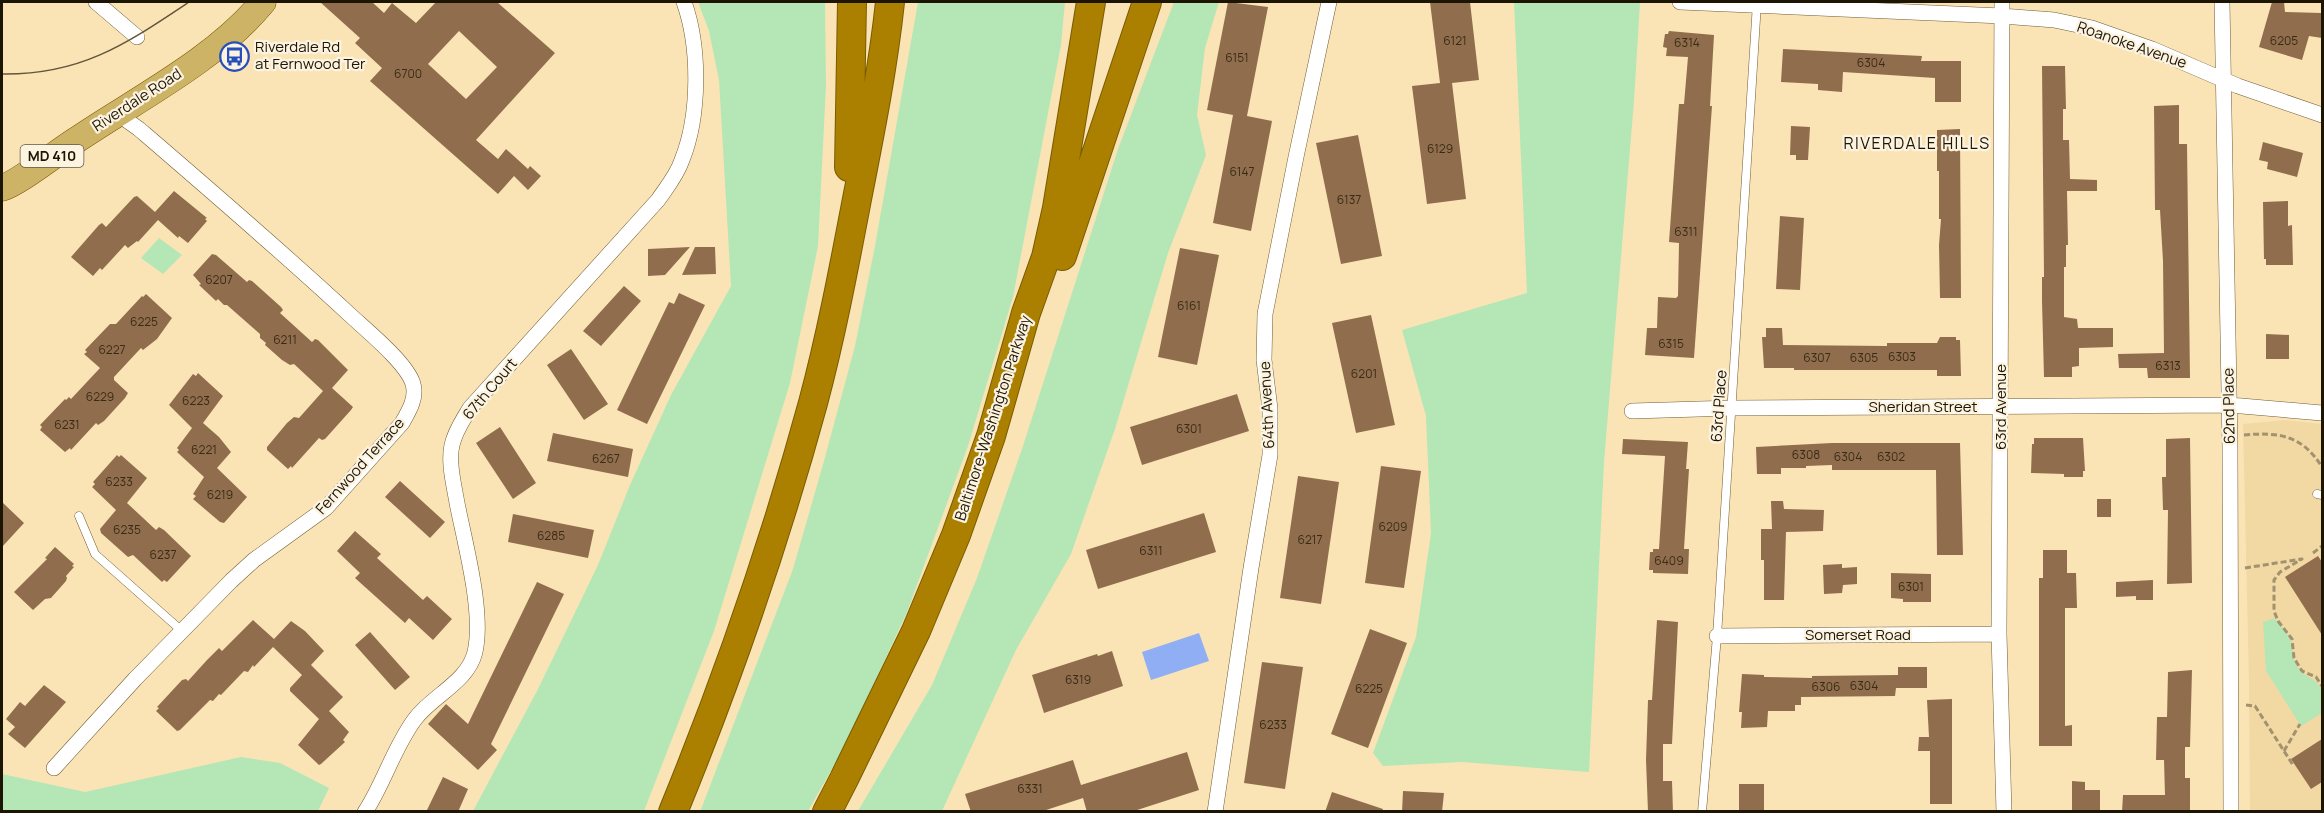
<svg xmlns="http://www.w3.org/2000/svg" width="2324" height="813" font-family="Manrope,sans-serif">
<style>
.built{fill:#f2d8a3}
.green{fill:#b4e7b5}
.water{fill:#8faef3}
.building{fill:#906e4d;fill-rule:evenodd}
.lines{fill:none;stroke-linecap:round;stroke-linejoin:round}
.lane-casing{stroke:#715d33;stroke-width:9}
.street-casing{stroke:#715d33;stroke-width:16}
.primary-casing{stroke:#795b01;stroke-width:27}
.highway-casing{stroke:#795b01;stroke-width:30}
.path{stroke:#a2926f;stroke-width:3;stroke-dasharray:6 3;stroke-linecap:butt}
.lane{stroke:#fff;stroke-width:8}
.street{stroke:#fff;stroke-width:15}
.primary{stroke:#cdb366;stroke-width:26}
.highway{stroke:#ab8000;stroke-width:28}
.tram{stroke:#62553b;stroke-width:1.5}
.labels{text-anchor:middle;stroke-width:4.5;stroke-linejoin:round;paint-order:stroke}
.number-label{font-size:12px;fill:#3a2b16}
.shield{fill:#fcf3e0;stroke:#605846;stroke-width:1.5}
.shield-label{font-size:14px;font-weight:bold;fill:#1d1504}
.street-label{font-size:15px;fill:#1d1504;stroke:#fcf3e0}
.poi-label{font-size:15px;fill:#1d1504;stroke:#fcf3e0;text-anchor:start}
.neighbourhood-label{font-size:16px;letter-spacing:1.5px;fill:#1d1504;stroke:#fcf3e0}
</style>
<rect width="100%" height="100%" fill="#fae4b6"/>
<path class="built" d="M2286,420L2322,424V811H2250L2249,684L2243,424Z"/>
<path class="green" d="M698,2H825L826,86L818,246L790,383L714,631L644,811H473L538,689L598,565L630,485L671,395L731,286L719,80L709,31Z
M918,2H1065L1061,45L1013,297L968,446L907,612L845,746L808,811L700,812L793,569L824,461L855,346L875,246Z
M1174,2H1219L1205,48L1197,115L1206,155L1168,253L1115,429L1071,554L1016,650L942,811H858L932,685L977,578L1023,446L1118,149Z
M1514,2H1640L1634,101L1604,462L1589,772L1462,762L1383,766L1373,753L1416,637L1431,533L1426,416L1402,330L1527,293Z
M159,238L182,255L163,274L141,258Z
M2275,618C2279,625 2286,630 2289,637C2295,648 2291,659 2299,669C2305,678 2315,677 2320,687L2322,686V713L2301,726L2266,671L2263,622Z
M241,757L280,763L329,788L318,811H2V774L85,792Z"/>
<path class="water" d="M1199,633L1209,661L1151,680L1142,652Z"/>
<path class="building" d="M320,2H372L384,13L392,3L416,23L436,2H497L555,53L476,140L498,159L506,149L528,169L530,166L541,176L528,190L514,176L498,194L370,81L382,68L355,43L360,38ZM459,31L497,67L466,99L428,64Z
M1228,2L1268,7L1247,116L1272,121L1251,231L1213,223L1233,115L1207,110Z
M1430,2H1470L1479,80L1452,83L1466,199L1427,204L1412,86L1440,83Z
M2272,2H2284L2285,12L2322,13V38L2309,36L2302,60L2259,47Z
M1669,31L1714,35L1710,106H1712L1694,358L1645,355L1647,328H1657L1658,297L1676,298L1678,296L1679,243L1669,242L1679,104H1684L1688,57L1666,56L1667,48L1663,47L1665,34H1668Z
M1783,49L1922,56L1921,61H1961V102H1935V78L1843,72L1842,92L1818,90V84L1781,82Z
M2042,66H2065L2066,109H2063V140H2069L2070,179L2097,180V191H2067L2068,245H2066V267H2064V317L2077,319L2078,328H2113V347L2079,348V366L2072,367V377H2044L2042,301V277H2044Z
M2179,105V144H2187L2190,378H2148L2147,368H2119L2118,354L2164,353L2163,261L2160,210H2155L2154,106Z
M1791,126L1810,127L1808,160H1796V155H1790Z
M1960,129L1961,298H1940L1939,245L1941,219H1939V171H1937V130Z
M1358,135L1382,256L1341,264L1316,143Z
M2263,142L2303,153L2297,177L2267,169L2268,162L2259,160Z
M174,191L207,218L205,219L207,221L188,243L179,236L178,238L158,220L138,242L137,241L128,248L125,245L102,270L100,268L93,276L71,257L99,225L102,223L106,227L134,197L137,196L155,212Z
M2288,201V226L2292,225L2293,265H2266V259H2264L2263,202Z
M1780,216L1804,218L1800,290L1776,289Z
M690,247L665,275L648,276V249Z
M695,247H715L716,274L682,275Z
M1180,248L1219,255L1197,365L1158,357Z
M212,254L216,255L247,282L249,280L252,281L281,307L283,310L280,313L312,342L315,339L318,340L348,370L332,388L353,407L351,410L325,439L322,440L319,438L292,468L291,466L288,469L267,450V447L287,423L294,417L299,418L323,391L294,364L290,365L282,360L265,345L266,343L260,338V334L227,305H224L218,299L216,301L199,285L201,284L193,275Z
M624,286L641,301L601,346L583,331Z
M679,293L705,305L647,424L617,410L669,302L674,304Z
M146,294L172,318L157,339L143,350L141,348L114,377V380L128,393L125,398L104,421L98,425L96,423L71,450L70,448L65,452L40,430L42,427L40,425L65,399L66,400L69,397L71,399L100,368L84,354L87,352L85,350L110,324H116L142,296L143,297Z
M1371,315L1395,425L1356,433L1332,323Z
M1766,328H1782L1783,345L1887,346V343H1937L1940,337H1956V340H1960L1961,376H1937V370H1794V368H1764L1762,337H1766Z
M2266,334L2289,335V359H2266Z
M571,349L608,404L584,420L547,365Z
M198,373L223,396L203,423L219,437L231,452L217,468L247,497L224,523L220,522L193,499L196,496L193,494L204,477L177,452L179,450L177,448L192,428L169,405L193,374L196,376Z
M1237,394L1249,431L1142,465L1130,427Z
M500,427L536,483L513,499L476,443Z
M553,433L633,449L628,477L547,461Z
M2034,438H2083L2085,471H2083V477H2064V474L2031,473L2032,444H2034Z
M2190,438L2192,583L2167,584L2168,510H2163L2162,477H2166V439Z
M1623,439L1688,442L1686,469H1689L1684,549H1689L1688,574L1653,573V570H1649L1650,552H1653V549H1659L1665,456L1622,454Z
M1832,443H1960L1963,555H1937L1936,470H1832V465L1806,466V468H1781V474H1757L1756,447Z
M117,455L119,457L121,455L147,478L127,503L156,530L159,527L164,530L191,556L167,582L164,580L162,582L133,555L128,557L101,533L100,529L116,510L92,487L95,484L93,482Z
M1381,466L1421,471L1404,588L1365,583Z
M1298,476L1339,482L1321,604L1280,598Z
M400,481L445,522L430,538L385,497Z
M2097,499H2111V517H2097Z
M1771,501H1783L1784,509L1824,510L1823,531L1786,532L1784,600H1764V560H1761V529H1772Z
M2,502L24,523L2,547Z
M1204,513L1216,552L1098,589L1086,550Z
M513,514L594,530L588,558L508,542Z
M355,531L381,554L377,558L423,600L427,596L452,619L433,640L409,618L405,623L355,578L360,573L337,551Z
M55,547L74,564L72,566L74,567L66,576L67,578L66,581L51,598L45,599L33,610L14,592L47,559L45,558Z
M2043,550H2067V573H2076L2077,608H2065V726L2072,725V746H2039V578H2043Z
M2318,556L2322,562V635L2285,577Z
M1842,564V568L1857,567V584L1843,585L1842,593L1824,594L1823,565Z
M1891,573L1931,574V602H1903V599L1891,598Z
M2153,580V600H2136V596L2116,597V582Z
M537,582L564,594L491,744L497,750L478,770L428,724L446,704L468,724Z
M253,620L274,639L291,621L305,631L324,651L311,665L343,697L329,711L349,732L343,740L345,742L321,764L319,765L298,745L319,719L290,691V688L302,675L273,647L254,667L253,665L248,672L244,671L221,695L219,694L213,701L210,700L180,730L177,731L156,711L159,708L157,707L182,680L186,679L188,681L207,660L219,648L222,651Z
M1657,620L1678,622L1672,744H1663V781H1672L1673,812H1648L1646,760L1648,700H1652Z
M1370,629L1407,643L1368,748L1331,734Z
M370,632L410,677L395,690L355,645Z
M1112,651L1123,686L1044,713L1032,675L1097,654L1098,656Z
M1262,662L1303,667L1285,789L1244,783Z
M1898,667H1927V688H1896L1895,696L1801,697V705H1795V711H1768L1767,727L1741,728L1742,712H1739L1742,674L1764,675V677L1812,678V676L1898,675Z
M2192,670L2190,747H2185V778H2190V812H2122L2123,795H2165L2164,760H2156L2157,717H2167L2168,672Z
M44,685L66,702L25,748L8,734L15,727L6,719L20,702L25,706Z
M1952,699V804H1930V751H1918L1919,737H1929L1927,700Z
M2322,739V782L2311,789L2291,759Z
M1187,752L1199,790L1131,812H1087L1083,798L1040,812H971L965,794L1073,760L1081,785Z
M443,777L468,789L458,812H426Z
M2072,781L2085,782V790H2100V812H2072Z
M1739,784H1764V812H1739Z
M1403,791L1444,793L1442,812H1402Z
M1332,792L1383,809L1382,812H1325Z"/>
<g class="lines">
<defs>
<path id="lane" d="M2317,494L2322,495
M79,516L95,554L182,631
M1702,812L1717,636L1757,3"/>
<path id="street" d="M96,2L137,37
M1680,2L2002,16L2054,20L2092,28L2152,49L2238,86L2322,115
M2002,2L1999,634L2004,812
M2222,2L2230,447L2231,812
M1632,411L1733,408L2230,405L2322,413
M1717,636L1999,634
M54,768L135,679L231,581L254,560L326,508L402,423C409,411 417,398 413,384C407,363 366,330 349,314C280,250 210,190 139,129L118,114
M365,812C384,783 394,747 415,719C432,696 468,682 475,652C484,612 465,544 457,503C454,485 448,462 452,445C455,431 463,420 470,408L658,200C667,187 677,175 682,160C700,115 700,47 684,2
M1215,812L1251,568L1270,455V409L1264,360L1265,314L1296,157L1329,2"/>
<path id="primary" d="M2,188C20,182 56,153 75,141C137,99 215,60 263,2"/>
<path id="highway" d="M849,167L852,2
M1062,256L1147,2
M673,812C728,678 775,542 813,403C831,336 844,267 857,199C870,133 883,68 890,2
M827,812L844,779L916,631L956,535L991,436L1026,313L1046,257L1057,208L1091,2"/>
</defs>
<use href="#lane" class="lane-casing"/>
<use href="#street" class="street-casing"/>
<use href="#primary" class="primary-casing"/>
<use href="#highway" class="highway-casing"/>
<path class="path" d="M2244,435C2279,432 2302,435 2322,467
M2313,553L2322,546
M2245,568L2302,559L2280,572L2274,580V611L2278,621L2292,639L2294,658L2302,671L2316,677L2322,686
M2246,705L2255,706L2293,765
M2284,751L2300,724"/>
<use href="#lane" class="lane"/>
<use href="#street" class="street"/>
<use href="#primary" class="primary"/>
<use href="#highway" class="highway"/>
<path class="tram" d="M2,74C81,75 126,44 189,2"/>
</g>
<defs>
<symbol id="bus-ring" viewBox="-11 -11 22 22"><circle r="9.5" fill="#fcf3e0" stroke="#264ebc" stroke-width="1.5"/><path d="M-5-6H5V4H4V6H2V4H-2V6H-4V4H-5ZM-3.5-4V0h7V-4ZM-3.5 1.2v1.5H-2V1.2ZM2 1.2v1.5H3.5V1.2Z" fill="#264ebc"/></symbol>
</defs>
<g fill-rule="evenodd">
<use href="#bus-ring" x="218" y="40" width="33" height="33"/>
</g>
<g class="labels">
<g class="number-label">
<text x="1455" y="45">6121</text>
<text x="2284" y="45">6205</text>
<text x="1687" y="47">6314</text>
<text x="1237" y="62">6151</text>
<text x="1871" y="67">6304</text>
<text x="408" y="78">6700</text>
<text x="1440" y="153">6129</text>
<text x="1242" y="176">6147</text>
<text x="1349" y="204">6137</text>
<text x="1686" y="236">6311</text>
<text x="219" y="284">6207</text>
<text x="1189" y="310">6161</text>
<text x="144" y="326">6225</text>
<text x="285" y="344">6211</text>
<text x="1671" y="348">6315</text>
<text x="112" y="354">6227</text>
<text x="1902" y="361">6303</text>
<text x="1817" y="362">6307</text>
<text x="1864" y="362">6305</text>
<text x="2168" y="370">6313</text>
<text x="1364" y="378">6201</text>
<text x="100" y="401">6229</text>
<text x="196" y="405">6223</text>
<text x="67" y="429">6231</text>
<text x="1189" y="433">6301</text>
<text x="204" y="454">6221</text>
<text x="1806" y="459">6308</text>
<text x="1848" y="461">6304</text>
<text x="1891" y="461">6302</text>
<text x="606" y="463">6267</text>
<text x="119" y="486">6233</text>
<text x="220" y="499">6219</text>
<text x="1393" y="531">6209</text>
<text x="127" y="534">6235</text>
<text x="551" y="540">6285</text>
<text x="1310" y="544">6217</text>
<text x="1151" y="555">6311</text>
<text x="163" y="559">6237</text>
<text x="1669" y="565">6409</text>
<text x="1911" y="591">6301</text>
<text x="1078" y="684">6319</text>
<text x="1864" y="690">6304</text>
<text x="1826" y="691">6306</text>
<text x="1369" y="693">6225</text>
<text x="1273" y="729">6233</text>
<text x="1030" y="793">6331</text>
</g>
<rect class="shield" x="20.5" y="145" width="63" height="22" rx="4.5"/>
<g class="shield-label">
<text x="52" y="161">MD 410</text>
</g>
<g class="street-label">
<text transform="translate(2132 45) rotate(19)" y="5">Roanoke Avenue</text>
<text transform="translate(137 100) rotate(-33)" y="5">Riverdale Road</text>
<text transform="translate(490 389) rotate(-50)" y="5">67th Court</text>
<text transform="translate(1267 405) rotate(-93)" y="5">64th Avenue</text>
<text transform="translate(1719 406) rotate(-86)" y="5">63rd Place</text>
<text transform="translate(2229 406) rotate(-91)" y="5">62nd Place</text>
<text x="1923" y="412">Sheridan Street</text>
<text transform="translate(2001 407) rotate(-90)" y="5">63rd Avenue</text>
<text transform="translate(993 418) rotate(-72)" y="5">Baltimore-Washington Parkway</text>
<text transform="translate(360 466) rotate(-48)" y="5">Fernwood Terrace</text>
<text x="1858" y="640">Somerset Road</text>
</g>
<g class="poi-label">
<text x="255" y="52">Riverdale Rd<tspan x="255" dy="17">at Fernwood Ter</tspan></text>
</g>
<g class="neighbourhood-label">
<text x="1917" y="149">RIVERDALE HILLS</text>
</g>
</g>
<rect width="2324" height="813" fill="none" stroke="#1d1504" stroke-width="6"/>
</svg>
